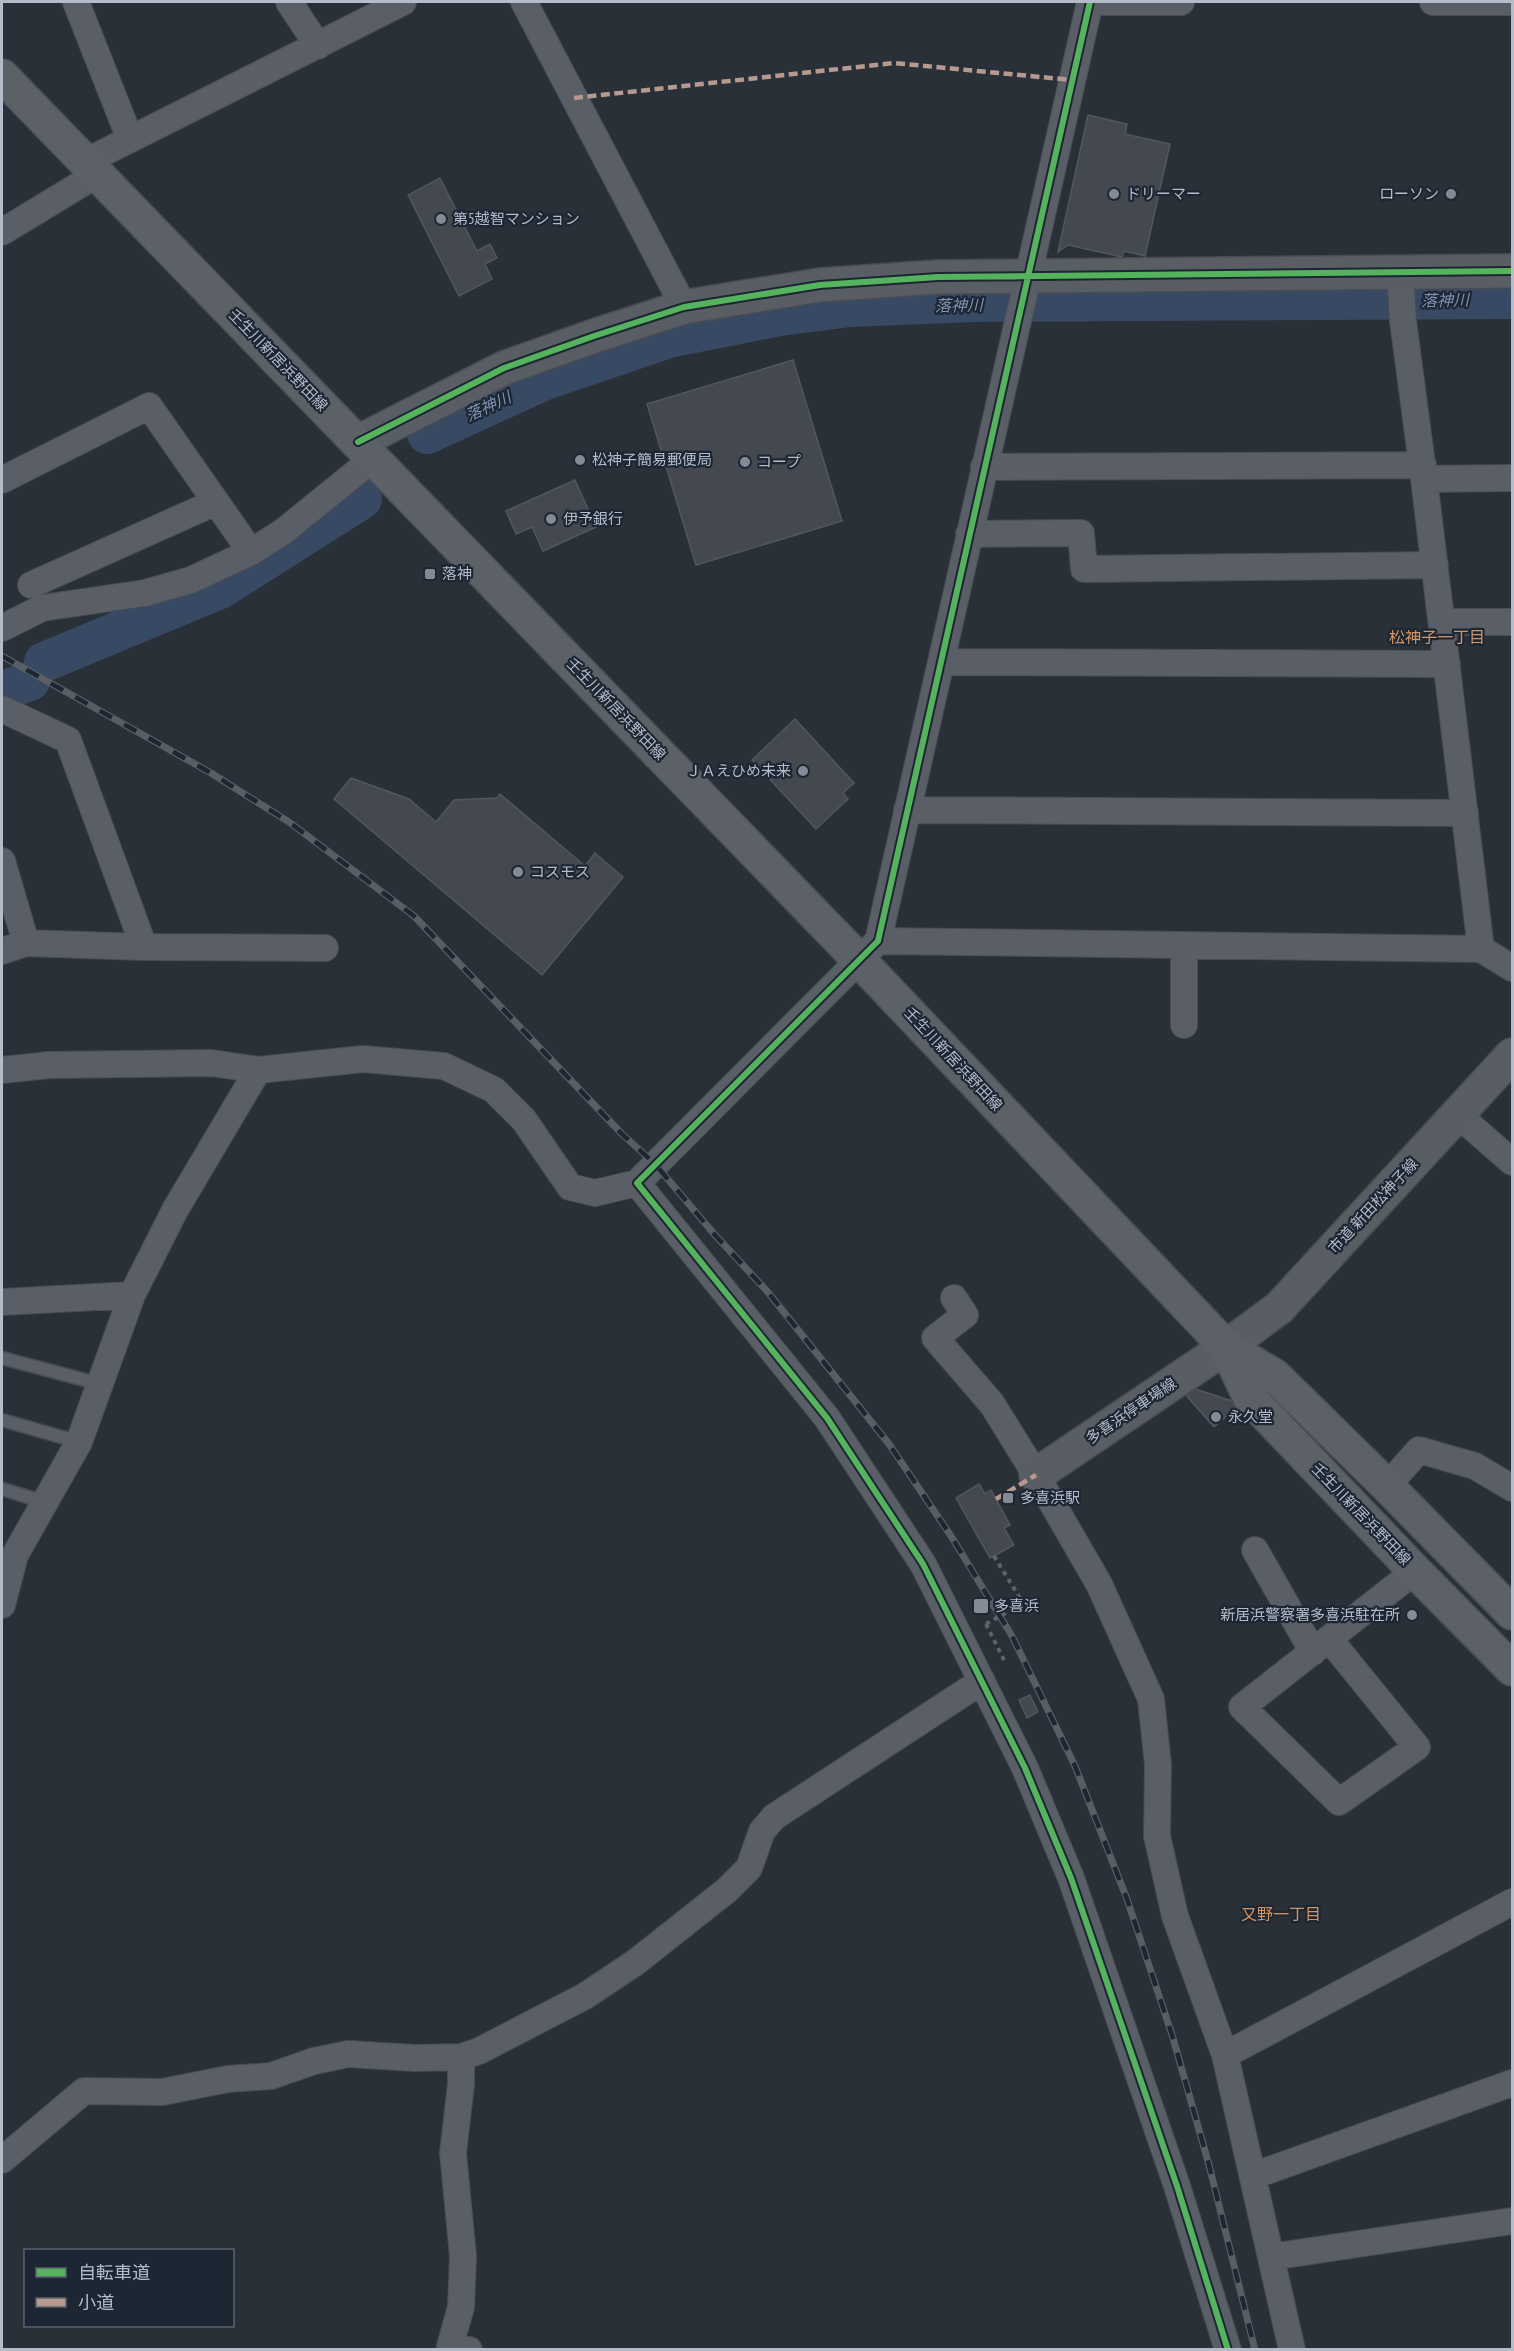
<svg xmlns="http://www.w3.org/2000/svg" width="1514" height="2351" font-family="'PT Sans Narrow','Noto Sans JP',sans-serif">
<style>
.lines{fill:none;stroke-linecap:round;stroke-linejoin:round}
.river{stroke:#384963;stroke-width:40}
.building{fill:#444950;stroke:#52575f;stroke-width:1.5}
.lane-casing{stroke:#484c53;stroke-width:15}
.street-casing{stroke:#484c53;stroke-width:28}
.secondary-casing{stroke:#484c53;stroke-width:36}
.primary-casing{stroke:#484c55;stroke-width:36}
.path{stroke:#5d636a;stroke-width:4;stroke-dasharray:4.5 4.5;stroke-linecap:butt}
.lane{stroke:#5a5e66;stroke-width:12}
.street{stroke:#5a5e66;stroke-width:26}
.secondary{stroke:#595d64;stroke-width:33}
.primary{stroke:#5c6168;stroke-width:33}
.rail-casing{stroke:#595d64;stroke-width:7}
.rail{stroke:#1d2633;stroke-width:4.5;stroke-dasharray:14;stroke-linecap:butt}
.path-bridge{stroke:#5d636a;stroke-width:4;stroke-dasharray:4.5 4.5;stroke-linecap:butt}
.quiet{stroke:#b69a8f;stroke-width:4.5;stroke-dasharray:9 4.5;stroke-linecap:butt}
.cycleway-casing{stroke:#1d2633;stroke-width:10}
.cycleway{stroke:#56b35d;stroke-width:6}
.poi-dot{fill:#848b96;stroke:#1d2633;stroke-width:2}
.labels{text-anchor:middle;stroke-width:4.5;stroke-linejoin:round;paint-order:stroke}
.poi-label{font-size:15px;fill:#b4bcc9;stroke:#1d2633;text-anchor:start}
.street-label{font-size:15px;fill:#b4bcc9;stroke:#1d2633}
.water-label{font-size:16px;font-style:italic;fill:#7c92b1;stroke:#1d2633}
.neighbourhood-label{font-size:16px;fill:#d59563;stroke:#1d2633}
</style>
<rect width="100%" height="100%" fill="#2a3038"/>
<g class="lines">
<path class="river" d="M427,434L545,380L669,338L780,316L850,307L974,302L1512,299
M44,662L220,589L362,499
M2,691L30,681"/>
</g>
<path class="building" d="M1088,115L1127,124L1125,134L1170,144L1145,256L1124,251L1122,257L1068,245L1058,252Z
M440,178L477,251L490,244L497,258L485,264L492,279L459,296L408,195Z
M793,360L842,521L696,565L647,404Z
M575,480L596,527L543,551L532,527L516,534L506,511Z
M795,719L854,783L843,793L848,799L816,829L752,760Z
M351,778L409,799L436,822L454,800L497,798L500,794L585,866L595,853L623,877L542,975L334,799Z
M1192,1388L1232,1401L1237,1407L1214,1427L1185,1394Z
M979,1484L985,1494L991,1490L1010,1525L1004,1528L1014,1545L990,1558L956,1498Z
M1030,1695L1038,1712L1027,1718L1019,1700Z"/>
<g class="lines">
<defs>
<path id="lane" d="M2,1358L100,1384
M2,1420L79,1442
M2,1489L44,1502"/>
<path id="street" d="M76,2L130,139
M289,2L318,46
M524,2L684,307
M1090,2L878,941L637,1183L827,1418L923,1564L1025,1768L1071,1878L1177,2186L1228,2350
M1090,2H1181
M1433,2H1512
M85,162L403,2
M2,232L96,175
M1400,272L1403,321L1424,479L1481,949L1512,968
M984,467L1423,465
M1424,479L1512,478
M2,480L149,406L251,552
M969,534L1081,533L1084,569L1435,565
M31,585L216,502
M1442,622H1512
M2,628L42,608L145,593L191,580L251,552L284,531L374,458
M941,662L1447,664
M2,709L68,740L144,947
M907,810L1465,813
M2,861L26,943
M878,941L1481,949
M1184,945V1025
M2,951L26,943L144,947L325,948
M2,1070L49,1065L212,1063L258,1070L363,1059L444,1066L494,1090L524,1120L570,1187L595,1193L637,1183
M1457,1114L1512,1162
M954,1298L965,1315L935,1338L992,1404L1036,1475L1099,1584L1151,1699L1158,1765L1157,1836L1175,1916L1225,2055L1292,2350
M2,1302L132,1295L175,1210L258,1070
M1387,1486L1419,1450L1475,1466L1512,1488
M1255,1550L1313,1652
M2,1605L15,1555L79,1442L132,1295
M1330,1640L1417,1747L1339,1802L1242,1707L1415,1571
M1225,2055L1512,1902
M461,2057V2084L453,2153L463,2256L461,2307L450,2346L469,2350
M2,2160L84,2091L162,2092L228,2079L271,2076L314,2061L348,2054L415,2058L461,2057L479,2051L585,1996L636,1962L727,1890L749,1868L762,1831L774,1817L982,1681
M1253,2176L1512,2083
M1271,2257L1512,2221"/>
<path id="secondary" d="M358,442L504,368L594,336L684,307L820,285L938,277L1512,271
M1036,1475L1226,1347L1279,1308L1512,1055"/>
<path id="primary" d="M2,76L860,961L1226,1347L1275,1376L1387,1486L1512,1613
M1226,1347L1250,1398L1415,1571L1512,1669"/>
</defs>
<use href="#lane" class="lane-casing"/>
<use href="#street" class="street-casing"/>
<use href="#secondary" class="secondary-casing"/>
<use href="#primary" class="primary-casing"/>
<path class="path" d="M994,1556L1023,1603
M986,1624L1004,1660"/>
<use href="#lane" class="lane"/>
<use href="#street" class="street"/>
<use href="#secondary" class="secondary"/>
<use href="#primary" class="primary"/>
<defs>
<path id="rail" d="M2,656L211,773L289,822L414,916L622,1134L655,1164L715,1235L767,1291L889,1444L951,1536L1012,1636L1075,1766L1127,1899L1173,2038L1209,2165L1255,2350"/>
</defs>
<use href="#rail" class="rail-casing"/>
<use href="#rail" class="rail"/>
<path class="path-bridge" d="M986,1624L1023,1603"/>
<path class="quiet" d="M574,98L894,63L1072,80
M996,1499L1036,1475"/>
<defs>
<path id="cycleway" d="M1090,2L878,941L637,1183L827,1418L923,1564L1025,1768L1071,1878L1177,2186L1228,2350
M358,442L504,368L594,336L684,307L820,285L938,277L1512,271"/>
</defs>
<use href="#cycleway" class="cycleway-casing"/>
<use href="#cycleway" class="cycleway"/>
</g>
<g class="poi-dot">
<circle cx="1114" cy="194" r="6"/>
<circle cx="1451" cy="194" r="6"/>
<circle cx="441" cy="219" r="6"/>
<circle cx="580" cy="460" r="6"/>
<circle cx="745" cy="462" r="6"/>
<circle cx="551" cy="519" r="6"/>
<rect x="424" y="568" width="12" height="12" rx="3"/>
<circle cx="803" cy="771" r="6"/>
<circle cx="518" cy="872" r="6"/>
<circle cx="1216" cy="1417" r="6"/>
<rect x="1002" y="1492" width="12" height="12" rx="3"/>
<rect x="973" y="1598" width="16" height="16" rx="3"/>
<circle cx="1412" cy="1615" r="6"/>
</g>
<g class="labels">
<g class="poi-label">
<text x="1126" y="199">ドリーマー</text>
<text x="1439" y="199" text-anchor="end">ローソン</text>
<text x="453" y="224">第5越智マンション</text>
<text x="592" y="465">松神子簡易郵便局</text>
<text x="757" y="467">コープ</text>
<text x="563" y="524">伊予銀行</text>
<text x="442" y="579">落神</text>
<text x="791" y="776" text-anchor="end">ＪＡえひめ未来</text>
<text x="530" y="877">コスモス</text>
<text x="1228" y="1422">永久堂</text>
<text x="1020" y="1503">多喜浜駅</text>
<text x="994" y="1611">多喜浜</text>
<text x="1400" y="1620" text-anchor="end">新居浜警察署多喜浜駐在所</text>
</g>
<g class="street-label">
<text transform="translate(278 360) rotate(46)" y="5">壬生川新居浜野田線</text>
<text transform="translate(616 709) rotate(46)" y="5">壬生川新居浜野田線</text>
<text transform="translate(953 1059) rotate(47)" y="5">壬生川新居浜野田線</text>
<text transform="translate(1373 1206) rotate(-47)" y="5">市道 新田松神子線</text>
<text transform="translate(1131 1411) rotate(-34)" y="5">多喜浜停車場線</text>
<text transform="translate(1361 1514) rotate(46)" y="5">壬生川新居浜野田線</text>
</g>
<g class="water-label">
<text transform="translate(1445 300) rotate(-1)" y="6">落神川</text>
<text transform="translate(959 305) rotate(-1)" y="6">落神川</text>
<text transform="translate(488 406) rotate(-25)" y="6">落神川</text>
</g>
<g class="neighbourhood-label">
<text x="1437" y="643">松神子一丁目</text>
<text x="1281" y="1920">又野一丁目</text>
</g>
</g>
<rect width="1514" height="2351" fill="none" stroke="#b4bcc9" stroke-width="6"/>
<rect x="24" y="2249" width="210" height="78" fill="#1d2633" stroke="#59626f" stroke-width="1.5"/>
<rect x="36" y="2268" width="30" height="9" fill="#56b35d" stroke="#59626f" stroke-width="1.5"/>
<text x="78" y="2279" font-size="18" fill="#b4bcc9">自転車道</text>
<rect x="36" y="2298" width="30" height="9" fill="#b69a8f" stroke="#59626f" stroke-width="1.5"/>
<text x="78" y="2309" font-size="18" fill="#b4bcc9">小道</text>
</svg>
